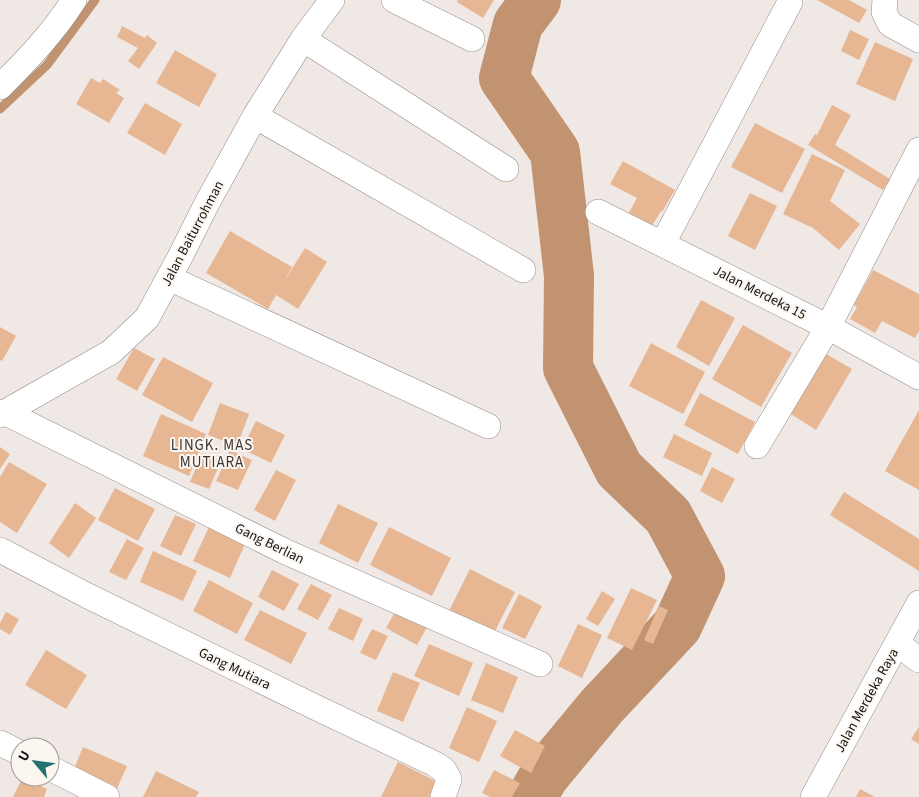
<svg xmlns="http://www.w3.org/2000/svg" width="919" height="797" font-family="'Source Sans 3',sans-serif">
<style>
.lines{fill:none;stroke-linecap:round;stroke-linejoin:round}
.stream{stroke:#c29371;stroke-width:9}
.river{stroke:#c29371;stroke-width:50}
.building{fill:#e7b794}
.street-casing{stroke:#958f8b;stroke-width:26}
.street{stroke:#fff;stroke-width:25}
.labels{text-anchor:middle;stroke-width:4;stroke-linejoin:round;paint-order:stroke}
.street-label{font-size:14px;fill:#151311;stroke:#fcf6f1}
.neighbourhood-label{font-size:15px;letter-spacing:1px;fill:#3a3532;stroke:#fcf6f1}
</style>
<rect width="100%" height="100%" fill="#efe8e4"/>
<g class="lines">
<path class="stream" d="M0,109L47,65L95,0"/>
<path class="river" d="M532,797L544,776L602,706L677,626L700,576L668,516L619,469L568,368L569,276L555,152L504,78L518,24L536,0"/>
</g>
<path class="building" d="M458,0H494L483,18L457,2Z
M817,0H849L867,10L859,23Z
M122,26L145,38L147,35L157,43L139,69L128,61L138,48L117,37Z
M850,30L869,39L859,60L841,51Z
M875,42L913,59L895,101L856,84Z
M175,50L217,74L199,107L156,83Z
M91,78L100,83L103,79L120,90L116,93L124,98L109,123L76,104Z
M145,103L182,124L165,155L127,133Z
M832,105L851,115L835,145L890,179L883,190L808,145L815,134L817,135Z
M755,123L805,149L782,193L731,167Z
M812,154L845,170L830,201L860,224L839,250L813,228L783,214Z
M623,161L675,190L662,212L661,211L650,229L627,216L637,198L610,184Z
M750,193L777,206L755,250L728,236Z
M230,231L292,267L283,283L305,248L327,262L298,309L276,295L268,309L206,273Z
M873,270L919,294V331L915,338L882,321L875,333L850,319L857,307L854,305Z
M701,300L735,318L709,366L676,347Z
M743,325L792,353L761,407L712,379Z
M0,327L16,336L2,361L0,360Z
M651,343L705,372L683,414L629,386Z
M134,348L155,359L137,391L116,379Z
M821,351L852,369L816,430L786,411Z
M163,357L213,383L192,422L142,395Z
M700,393L755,422L738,454L684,425Z
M220,403L249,414L237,446L208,435Z
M919,410V490L885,471Z
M161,414L206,434L189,476L143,456Z
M256,421L285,435L271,463L242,449Z
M674,434L712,453L702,476L663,457Z
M0,447L10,454L0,469Z
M230,450L252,460L238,490L216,481Z
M202,453L221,461L209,489L190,482Z
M9,462L47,484L17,533L0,522V477Z
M712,467L735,479L722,503L700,491Z
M276,470L296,480L275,521L254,510Z
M115,488L155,509L138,541L98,520Z
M844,492L919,539V571L830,515Z
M75,503L96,518L69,558L49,543Z
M338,504L378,523L358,563L319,543Z
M175,515L196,524L181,556L160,546Z
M209,527L245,544L230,578L193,561Z
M389,527L451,558L432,596L370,565Z
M127,539L144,548L126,580L109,572Z
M153,551L197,571L183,601L140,582Z
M470,569L515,592L493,635L448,613Z
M272,570L299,584L284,611L258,597Z
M209,580L253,603L237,634L193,611Z
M311,584L332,595L318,620L297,609Z
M631,588L657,600L632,650L607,638Z
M602,591L615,599L598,626L586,619Z
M519,594L542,606L525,639L502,628Z
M400,603L431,620L417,645L386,628Z
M659,606L668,610L653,644L644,640Z
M339,608L363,619L353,641L328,629Z
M260,610L307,633L291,664L244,640Z
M6,612L19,619L10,635L0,629V623Z
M578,624L602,635L582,678L558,666Z
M372,629L388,636L376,660L360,653Z
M429,644L473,663L459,696L414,676Z
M46,650L87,675L66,709L25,685Z
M486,663L518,677L503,713L471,700Z
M393,672L420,683L403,722L377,711Z
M467,707L497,721L479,762L449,748Z
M919,727V744L911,739Z
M515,730L545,746L531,773L500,756Z
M83,747L127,766L115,793L72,774Z
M398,762L440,783L433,797H381Z
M494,770L520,783L512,797H490L482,793Z
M156,771L199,792L196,797H143Z
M23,777L47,789L44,797H13Z
M860,789L875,797H856Z"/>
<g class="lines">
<defs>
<path id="street" d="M394,0L472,39
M885,0L884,12L890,24L919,40
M303,39L506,169
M0,87C27,60 54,32 74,0
M255,116L523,270
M598,212L828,327L919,377
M663,243L790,2
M169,278L488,426
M4,412L286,552L540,664
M0,415L111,352L147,318L180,257L206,205L255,116L303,39L332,0
M757,446L828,327L919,150
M0,550L88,596L315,707L435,764L444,770L449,779L443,797
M898,644L919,660
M0,743L20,753
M50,768L107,797
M813,797L919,603"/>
</defs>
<use href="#street" class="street-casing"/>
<use href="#street" class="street"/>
</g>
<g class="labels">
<g class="street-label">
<text transform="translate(192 233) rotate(-62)" y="5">Jalan Baiturrohman</text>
<text transform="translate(760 292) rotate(27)" y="5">Jalan Merdeka 15</text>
<text transform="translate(270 543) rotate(26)" y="5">Gang Berlian</text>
<text transform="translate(235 668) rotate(26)" y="5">Gang Mutiara</text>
<text transform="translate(866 700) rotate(-61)" y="5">Jalan Merdeka Raya</text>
</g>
<g class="neighbourhood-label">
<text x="212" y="450">LINGK. MAS<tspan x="212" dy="17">MUTIARA</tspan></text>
</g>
</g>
<g transform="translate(35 762) rotate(299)"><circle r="24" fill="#fcf6f1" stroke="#a09b97"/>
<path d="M0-4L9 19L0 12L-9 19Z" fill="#257070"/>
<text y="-8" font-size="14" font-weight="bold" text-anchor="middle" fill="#151311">U</text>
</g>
</svg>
